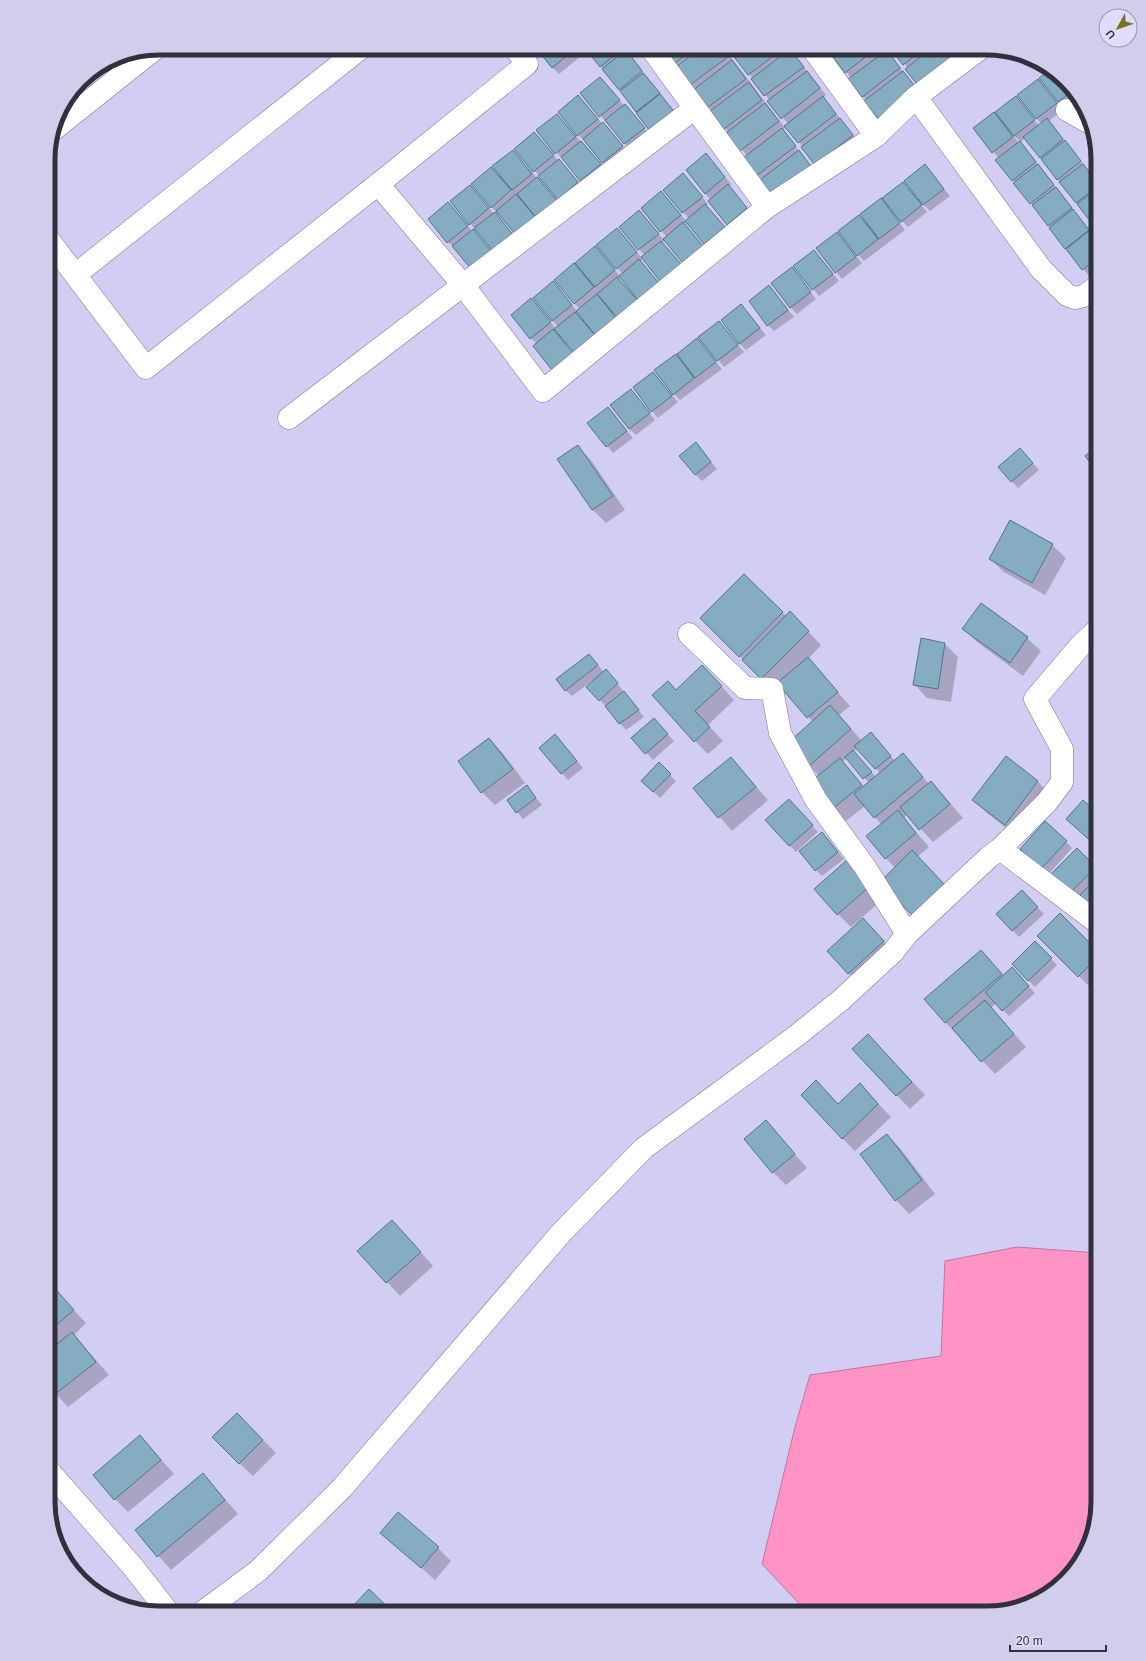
<svg xmlns="http://www.w3.org/2000/svg" width="1146" height="1661" font-family="Helvetica,sans-serif">
<style>
.water{fill:#ff93c5;stroke:#c2759c}
.shadow{fill:#0003;fill-rule:evenodd}
.building{fill:#85acc1;stroke:#507588}
.lines{fill:none;stroke-linecap:round;stroke-linejoin:round}
.minor-casing{stroke:#7c7799;stroke-width:23}
.minor{stroke:#fff;stroke-width:22}
.rim{fill:none;stroke:#32303e;stroke-width:5}
</style>
<rect width="100%" height="100%" fill="#d2cdf2"/>
<path class="water" d="M1017,1247L1098,1253V1503L1083,1558L1042,1598L987,1613H808L762,1564L795,1427L810,1375L941,1356L945,1261Z"/>
<path class="shadow" d="M575,48L581,56L559,74L552,67Z
M587,48H625L682,122L653,133Z
M663,48H724L785,128L782,130L818,175L762,180L757,175L747,156Z
M729,48H789L826,95L823,97L859,142L822,171L786,126L788,124Z
M827,48H889L887,51L923,96L866,101L851,78Z
M891,48H952L964,63L908,68Z
M1052,70L1078,98L1065,108L1048,88Z
M1038,80L1062,110L1049,121L1098,182V230L1025,138L1021,142L1012,134L1019,143L1026,149L1098,241V269L1089,276L1013,180L999,159L975,128L1016,97L1039,126L1042,124L1034,116Z
M606,85L650,135L631,150L581,94Z
M584,103L628,153L609,168L585,141L578,135Z
M563,121L606,171L587,187L537,130Z
M540,140L584,189L565,205L515,149Z
M513,151L563,207L523,240L499,213L496,215L520,242L477,230L455,248L448,242L455,210L472,231L475,229L451,201L470,186L494,214L496,212L492,207L491,168L499,176ZM520,195L525,203H524L518,197Z
M712,161L731,184L729,186L753,215L734,230L687,170Z
M925,166L950,196L930,211L921,202Z
M683,174L708,204L706,206L730,234L711,250L687,222L684,224L709,253L689,268L665,240L662,243L687,271L643,258L640,261L664,290L621,277L618,279L643,307L614,313L613,314L622,325L578,312L554,331L578,360L537,344L531,338L537,306L556,329L558,327L534,298L553,282L577,311L580,309L574,303V265L582,273L601,254L620,276L623,274L617,268L623,236L642,258L645,256L620,227L639,211L664,240L667,237L661,231L668,199L686,221L689,219L664,190Z
M903,183L927,212L908,227L902,221Z
M881,199L905,230L864,261L846,242L859,216L866,223Z
M837,233L862,263L842,279L836,272Z
M814,251L839,281L819,296L795,266Z
M798,275L816,299L797,314L790,307Z
M769,287L794,317L774,331L768,325Z
M741,305L766,335L746,350L738,342Z
M719,322L744,352L724,367L700,337Z
M697,339L722,369L680,400L674,394L676,356L683,363Z
M653,373L678,402L658,418L652,411Z
M637,397L655,420L636,435L629,429Z
M608,408L633,438L613,453L589,423Z
M578,447L591,460L625,510L606,523L592,509Z
M702,450L717,469L702,481L695,474Z
M1026,456L1039,470L1018,488L1000,468Z
M1052,545L1066,558L1045,595L1004,572L990,559Z
M744,575L786,616L790,613L821,645L808,659L850,706L839,715L862,741L877,740L895,761L903,754L929,784L931,783L944,796L963,818L933,842L907,814L904,818L929,847L917,857L895,868L886,858L882,825L865,806L846,821L833,808L819,776L810,766L813,722L781,686L775,692L701,618ZM858,748L880,773L876,777L853,752ZM847,758L869,783L864,787L842,762Z
M981,605L1027,638L1041,651L1023,676L977,642L964,629Z
M922,640L945,644L958,657L951,702L927,698L914,684Z
M589,655L604,672L612,677L644,717L626,730L600,700L592,681L572,696L565,690Z
M716,680L734,700L708,725L723,741L708,754L695,741L676,691Z
M660,726L674,741L653,760L633,738Z
M489,739L502,752L525,783L495,805L482,792Z
M561,742L583,768L568,780L540,748Z
M731,758L768,800L732,831L694,788Z
M1006,758L1038,782L1051,795L1019,838L987,813L973,800Z
M659,764L676,781L660,798L642,781Z
M527,787L542,805L523,819L508,801Z
M795,807L818,832L796,852L766,820Z
M822,833L844,859L822,876L816,870Z
M1066,842L1072,848L1048,875L1027,856Z
M1077,849L1098,870V912L1081,895L1076,899L1052,874Z
M847,862L882,900L851,927L838,914Z
M1028,898L1044,914L1019,937L998,914Z
M876,933L896,954L862,986L848,973Z
M1038,936L1098,953V983L1092,989Z
M1035,943L1057,965L1035,987L1028,980Z
M981,952L1004,976L1018,975L1035,993L1009,1016L996,1003L991,1008L1026,1047L995,1074L945,1022Z
M868,1035L925,1095L910,1109L853,1049Z
M873,1098L891,1117L855,1151L842,1138L838,1105Z
M766,1121L807,1168L786,1185L773,1172Z
M887,1135L900,1148L935,1194L909,1214L896,1200L862,1154Z
M405,1234L433,1266L400,1296L358,1251Z
M51,1286L86,1323L74,1335L109,1375L68,1407L48,1385V1289Z
M237,1414L276,1453L253,1476L239,1463Z
M140,1436L174,1474L128,1512L115,1499Z
M203,1474L238,1514L171,1570L136,1530Z
M382,1533L438,1548L451,1561L435,1580Z"/>
<path class="building" d="M536,48H575V49L552,68Z
M585,48H624L600,67Z
M662,48H694L674,64Z
M701,48H723L729,56L690,85L676,67Z
M728,48H737L731,52Z
M747,48H784L748,75L735,58Z
M839,48H877L845,73L831,54Z
M890,48H924L903,65Z
M932,48H952L958,57L919,87L905,69Z
M790,49L804,67L764,96L751,79Z
M626,50L642,71L619,90L602,69Z
M887,50L900,68L862,97L848,79Z
M732,60L746,79L707,108L693,90Z
M1051,69L1072,91L1058,102L1039,78Z
M807,71L820,88L781,119L767,101Z
M903,71L917,89L878,119L864,101Z
M643,73L660,93L636,112L620,91Z
M600,77L620,100L599,117L580,93Z
M1038,79L1057,103L1036,119L1017,95Z
M749,82L762,100L724,129L710,111Z
M660,94L677,115L652,134L636,113Z
M578,95L598,119L577,136L558,112Z
M823,96L836,114L798,143L784,126Z
M1016,96L1035,120L1014,136L995,112Z
M765,103L779,121L740,151L726,133Z
M625,104L645,128L624,144L605,120Z
M994,112L1013,137L992,153L973,128Z
M557,114L576,137L555,154L536,130Z
M840,118L853,135L815,165L801,147Z
M1047,118L1063,139L1040,158L1023,137Z
M603,122L623,146L602,163L583,139Z
M782,128L796,146L756,176L743,158Z
M534,132L554,155L533,172L514,149Z
M1065,140L1081,161L1057,180L1041,159Z
M581,141L601,164L580,181L561,157Z
M1020,141L1036,162L1012,181L995,160Z
M513,150L532,174L512,190L492,166Z
M799,150L812,168L773,198L760,180Z
M706,153L725,177L705,194L686,170Z
M559,159L578,182L558,200L538,176Z
M925,164L944,189L923,205L904,181Z
M1038,164L1054,185L1030,204L1013,183Z
M1083,164L1098,183V186L1076,203L1059,182Z
M491,167L511,190L491,208L471,184Z
M683,173L703,197L682,213L663,190Z
M537,177L557,201L536,217L517,194Z
M903,182L922,205L901,222L882,198Z
M728,184L747,208L727,225L708,201Z
M470,185L489,208L469,225L450,201Z
M1056,187L1072,208L1048,226L1032,205Z
M1098,188V221L1093,225L1077,204Z
M661,191L681,215L660,232L641,208Z
M516,194L536,218L516,235L496,211Z
M881,198L900,223L879,239L860,214Z
M448,202L468,226L447,243L428,219Z
M705,204L725,227L704,244L685,221Z
M1073,209L1089,230L1065,249L1049,228Z
M639,210L659,234L638,250L619,227Z
M495,212L514,236L494,252L474,228Z
M859,215L878,239L857,256L838,231Z
M683,222L703,246L682,262L663,239Z
M1098,222V232L1093,226Z
M617,228L637,252L616,269L596,245Z
M473,229L493,253L472,270L452,246Z
M1090,230L1098,241V258L1082,270L1066,249Z
M837,232L856,257L835,273L816,248Z
M661,241L681,264L660,281L641,257Z
M595,246L615,270L595,287L575,263Z
M814,250L833,274L812,290L793,266Z
M639,259L659,283L638,300L619,276Z
M574,263L594,287L574,304L554,280Z
M792,267L811,292L790,308L771,283Z
M617,277L637,300L617,317L597,294Z
M553,281L572,305L552,321L533,298Z
M769,285L788,310L767,326L749,301Z
M597,294L616,318L595,335L576,311Z
M531,298L551,322L530,339L511,315Z
M741,304L760,328L739,344L721,320Z
M575,312L595,335L574,352L554,329Z
M719,321L738,345L717,361L698,337Z
M553,329L573,353L552,370L533,346Z
M697,338L716,362L695,378L677,354Z
M676,354L694,378L673,395L654,370Z
M653,372L672,396L651,412L633,387Z
M631,389L650,413L629,429L610,405Z
M608,407L627,431L606,447L587,423Z
M696,442L711,462L695,475L679,456Z
M578,445L613,496L592,510L557,459Z
M1098,445V473L1085,456Z
M1020,448L1033,463L1011,482L998,467Z
M1010,520L1053,544L1032,583L989,559Z
M744,574L783,612L739,657L700,618Z
M981,603L1028,637L1010,663L962,629Z
M790,611L809,631L761,679L742,660Z
M921,638L945,643L938,689L913,685Z
M589,654L598,665L565,691L556,679Z
M808,657L838,692L807,718L777,683Z
M702,665L722,686L695,711L710,727L694,742L652,695L668,681L676,690Z
M606,669L618,683L599,701L586,687Z
M624,691L639,710L619,724L605,706Z
M830,705L851,729L809,766L788,743Z
M654,718L668,734L645,754L631,738Z
M871,732L891,756L875,769L854,746Z
M555,734L577,761L561,774L539,748Z
M489,738L513,769L481,793L458,761Z
M853,750L872,772L863,779L845,757Z
M903,753L923,777L874,818L854,794Z
M1006,756L1038,781L1005,825L972,800Z
M731,757L756,787L718,818L693,788Z
M840,758L862,785L832,809L810,782Z
M659,762L671,774L653,792L641,781Z
M1098,762V776L1091,767Z
M931,781L950,804L919,830L900,807Z
M527,785L536,798L516,813L507,800Z
M789,799L813,825L789,846L765,820Z
M1083,800L1098,813V842L1095,845L1066,819Z
M898,810L916,833L885,859L866,836Z
M1045,821L1067,841L1041,869L1020,849Z
M822,832L838,852L815,871L799,851Z
M1077,848L1096,867L1069,894L1051,874Z
M912,850L945,885L913,916L880,882Z
M847,860L870,886L837,915L814,889Z
M1098,877V914L1080,895Z
M1022,890L1038,907L1012,931L996,914Z
M1060,913L1098,951V957L1078,977L1037,936Z
M863,918L884,941L848,974L827,951Z
M1035,941L1052,958L1028,981L1012,964Z
M981,950L1002,974L945,1023L924,999Z
M1012,967L1029,986L1002,1011L985,992Z
M985,1000L1014,1034L981,1062L952,1028Z
M868,1034L912,1082L896,1096L852,1049Z
M816,1080L838,1104L860,1083L878,1104L842,1139L801,1095Z
M766,1120L795,1154L772,1173L744,1139Z
M887,1134L922,1180L895,1201L860,1154Z
M392,1220L421,1252L386,1283L357,1251Z
M51,1284L74,1310L48,1332V1287Z
M72,1332L96,1362L54,1395L48,1387V1351Z
M237,1413L263,1440L239,1464L212,1437Z
M140,1435L161,1460L114,1500L93,1475Z
M203,1473L225,1500L157,1557L135,1530Z
M398,1512L439,1547L421,1568L380,1533Z
M369,1589L394,1613H356L351,1608Z"/>
<g class="lines">
<defs>
<path id="minor" d="M651,48L767,207
M812,48L876,136
M916,97L1041,269L1067,295L1075,298L1084,296L1098,286
M1067,110L1088,122
M53,130L156,48
M378,184L463,285L543,391L767,207L876,136L916,97L981,48
M48,239L146,368L387,177L527,64L515,48
M75,275L361,48
M289,418L695,108
M689,634L745,688L772,689L780,733L816,800L865,867L907,934
M1000,849L1098,923
M48,1470L133,1567L169,1613
M201,1613L258,1571L342,1488L562,1232L644,1148L795,1037L841,1000L893,952L907,934L989,857L1000,849L1047,802L1062,782V749L1035,699L1081,645L1098,629"/>
</defs>
<use href="#minor" class="minor-casing"/>
<use href="#minor" class="minor"/>
</g>
<path d="M0 0H1146V1661H0ZM159 55H987A104 104 0 0 1 1091 159V1502A104 104 0 0 1 987 1606H159A104 104 0 0 1 55 1502V159A104 104 0 0 1 159 55Z" fill="#d1cdea" fill-rule="evenodd"/>
<path class="rim" d="M159 55H987A104 104 0 0 1 1091 159V1502A104 104 0 0 1 987 1606H159A104 104 0 0 1 55 1502V159A104 104 0 0 1 159 55Z"/>
<g transform="translate(1118 28) rotate(230)"><circle r="19" fill="#dfdbf9" stroke="#9a97ae"/>
<path d="M0-3L7 15L0 10L-7 15Z" fill="#73751d"/>
<text y="-6" font-size="11" font-weight="bold" text-anchor="middle" fill="#32303e">U</text>
</g>
<path d="M1010 1645v6h96v-6" fill="none" stroke="#32303e" stroke-width="2"/>
<text x="1016" y="1645" font-size="12" fill="#32303e" stroke="#dfdbf9" stroke-width="3" paint-order="stroke">20 m</text>
</svg>
